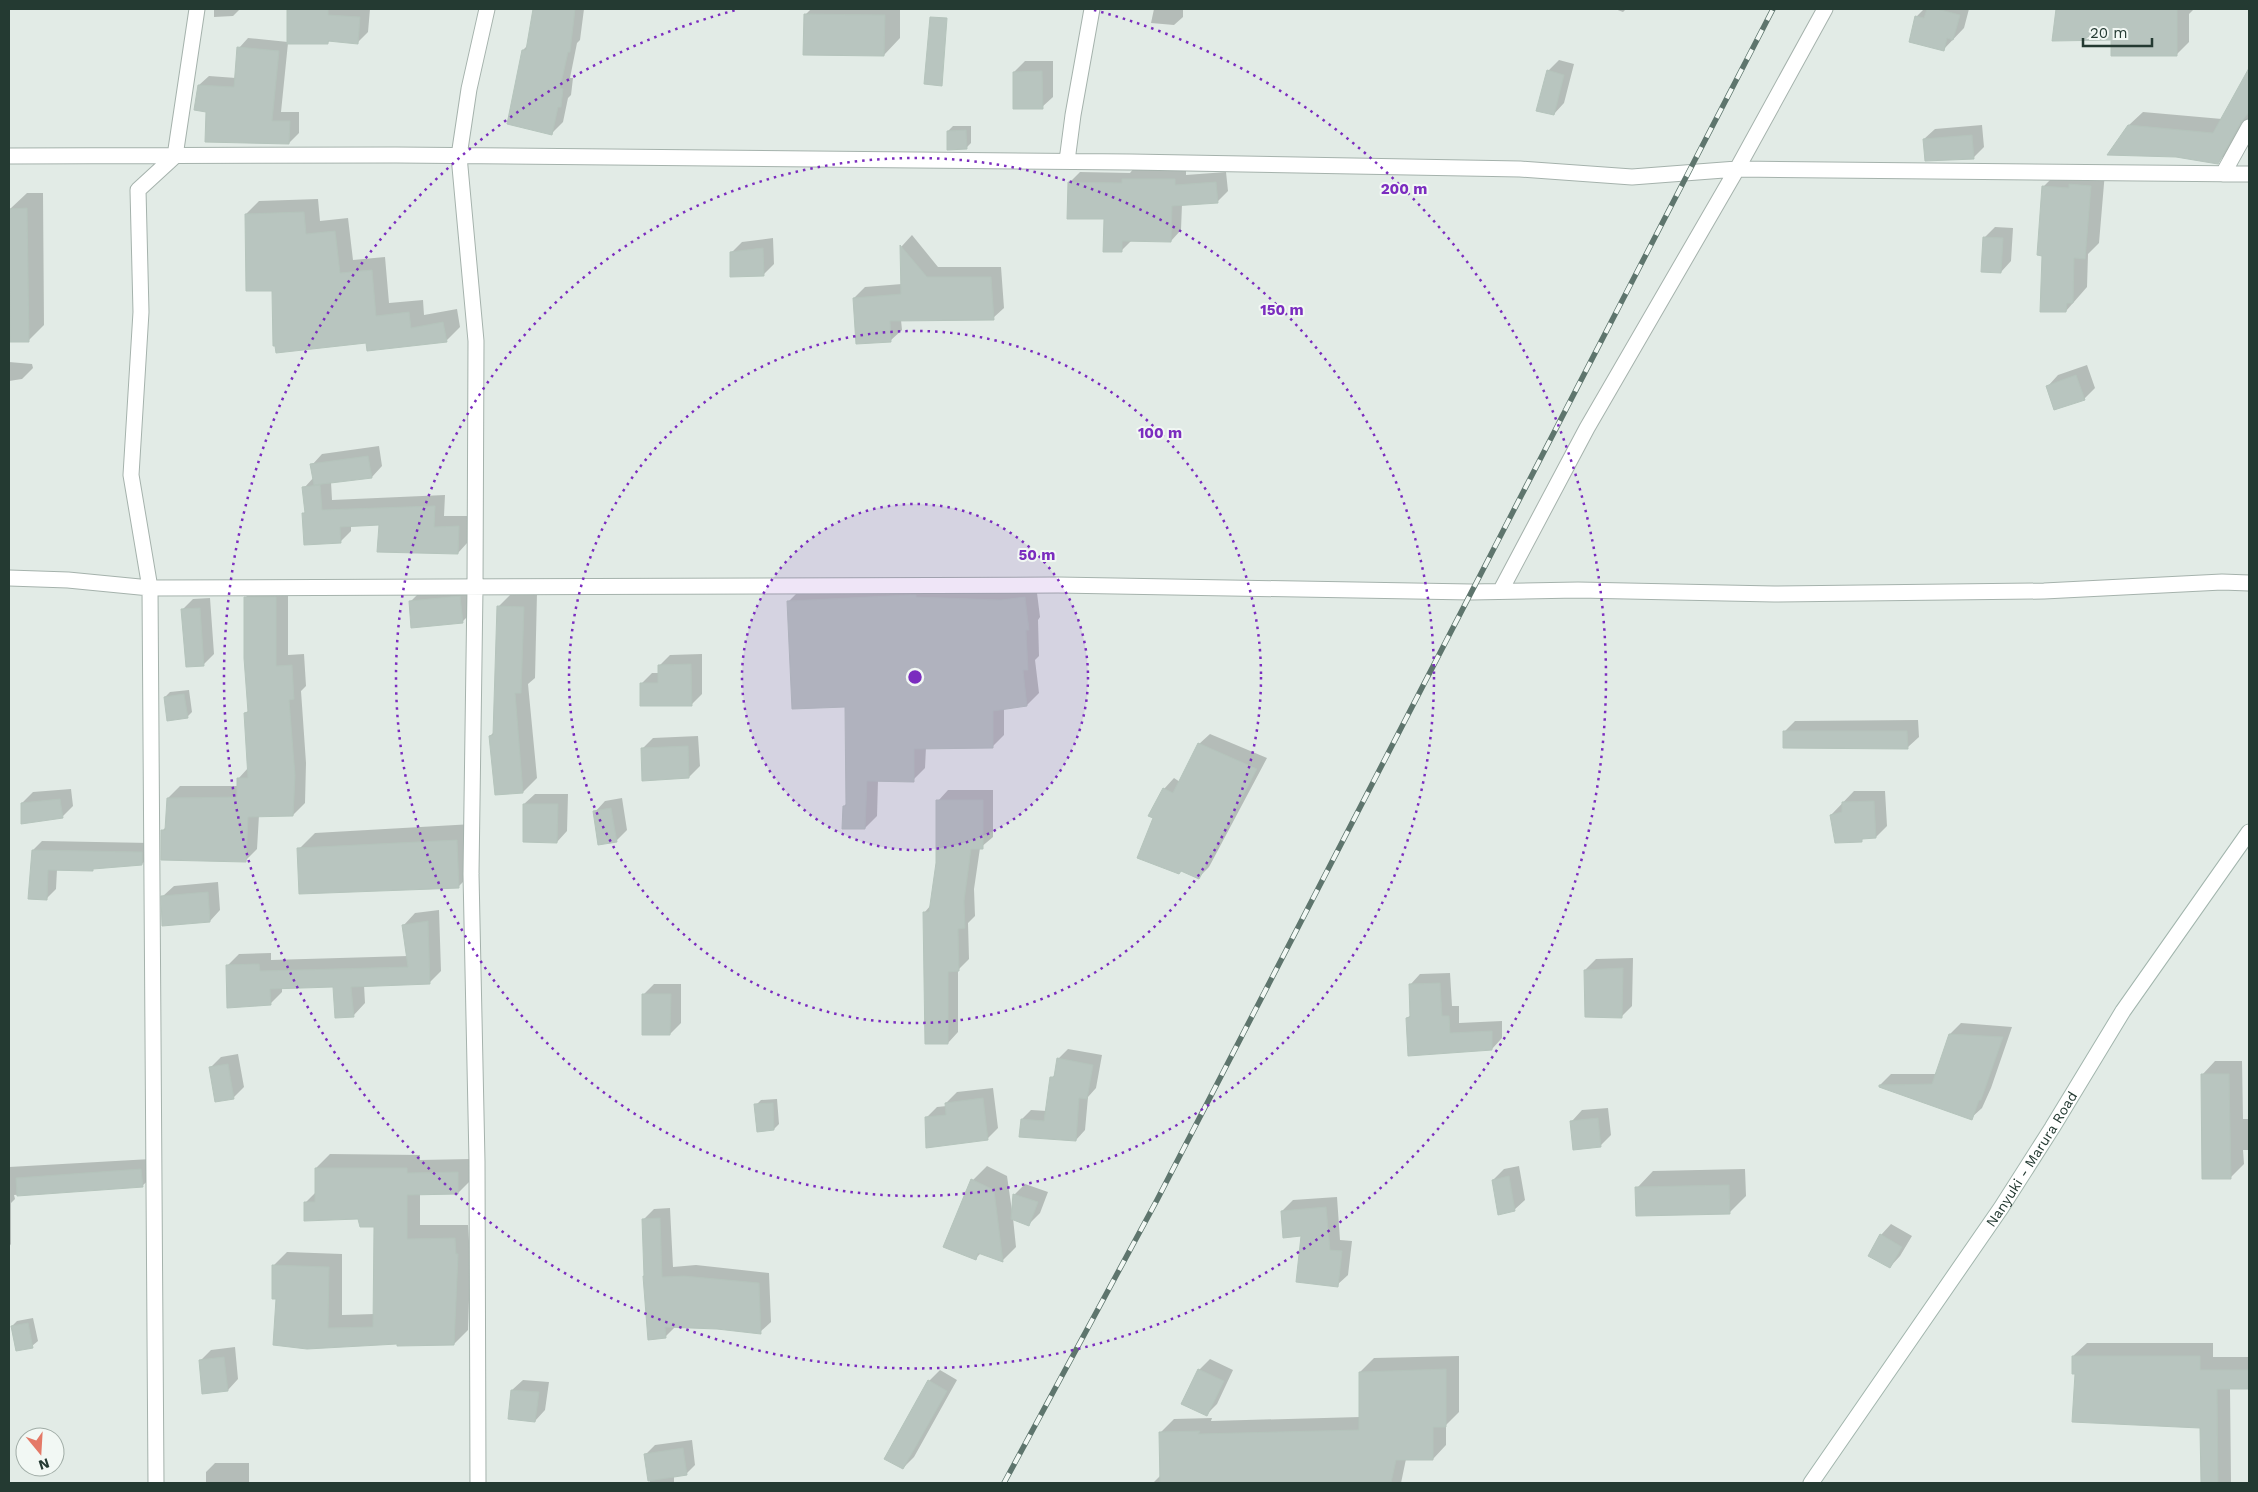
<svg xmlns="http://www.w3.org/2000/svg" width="2258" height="1492" font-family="'Work Sans',sans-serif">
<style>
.shadow{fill:#0003}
.building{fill:#b8c5bf;stroke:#b5c4bc}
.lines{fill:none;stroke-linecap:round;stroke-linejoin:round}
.street-casing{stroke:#a5b2ac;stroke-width:17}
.secondary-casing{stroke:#a2b5ad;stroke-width:17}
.street{stroke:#fff;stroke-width:15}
.secondary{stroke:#fff;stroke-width:15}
.rail-casing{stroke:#5e756d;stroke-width:5.5}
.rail{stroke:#f2f8f4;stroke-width:4;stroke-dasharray:11;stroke-linecap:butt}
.ring{fill:none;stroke:#7b2cbf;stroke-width:2.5;stroke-dasharray:2.5 5}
.labels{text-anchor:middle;stroke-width:4;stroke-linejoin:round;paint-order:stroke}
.street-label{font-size:14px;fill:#243a32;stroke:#f2f8f4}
.centre{fill:#7b2cbf;stroke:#f2f8f4;stroke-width:2.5}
.ring-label{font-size:15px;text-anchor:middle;font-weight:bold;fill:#7b2cbf;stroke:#f2f8f4;stroke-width:4;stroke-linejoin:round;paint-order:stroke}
</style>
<rect width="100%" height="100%" fill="#e2ebe6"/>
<path class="shadow" d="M214,9H240L233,16L214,17Z
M288,9H370L368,32L358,42L330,40L328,43H288L281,112H299V133L289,143L207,111L199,85L209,76L236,78L239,48L248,38L288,42Z
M534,9H584L580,40L577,43L570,78H573L571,95L568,98L563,122L552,133L523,50L528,45Z
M811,9H900V38L884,55L805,15Z
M1154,9H1183V17L1174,25L1151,23Z
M1615,9H1626L1623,12Z
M1924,9H1969L1964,28L1943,50L1910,41L1917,16Z
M2057,9H2194L2189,14V42L2176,55L2112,39L2053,40Z
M1559,60L1574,64L1564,103L1554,114L1548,71Z
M1025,61H1053V97L1042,107L1014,72Z
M2249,70V117L2231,149L2217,163L2129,125L2143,112L2222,119Z
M1982,125L1984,147L1973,158L1924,139L1935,129Z
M953,126H971V143L966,148L948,131Z
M1134,168L1186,169V175L1226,172L1228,191L1217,202L1182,204L1181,230L1171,241L1132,240L1121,251L1105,218L1069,183L1080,172L1130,173Z
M2058,172H2105L2099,243L2088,254L2087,287L2066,311L2043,187Z
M27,193H43L44,325L28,341L10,209Z
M318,199L320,221L348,218L353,260L385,257L389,303L423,300L424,315L457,309L460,327L447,340L367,342L274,289L246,214L259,201Z
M1995,227L2013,228L2011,261L2001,272L1984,238Z
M912,235L938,267H1001L1004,308L993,318L901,320L902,330L891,340L858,343L854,298L865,287L902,284V246Z
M773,238L774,264L763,275L731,253L742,242Z
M9,362L32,364L33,368L22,379L9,381Z
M2087,365L2095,388L2084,399L2048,386L2058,375Z
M379,446L382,466L372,477L331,482L332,500L445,495L444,516H469L468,542L458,553L380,524L351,525V531L340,542L303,514L306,511L304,488L314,477L312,465L322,454Z
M1036,585L1040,617L1038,620L1039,656L1035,660L1039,693L1027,705L1004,708V735L992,747H926L925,768L913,780H878L877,816L865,828L844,806L847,803L846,705L788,602L800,590Z
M257,586H288V655L304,654L306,686L301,691L306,763L305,803L293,815H259L257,849L245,861L162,831L167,826L168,798L180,786H238V779L248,768L246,713L249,710L245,598Z
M470,586L473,611L462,622L410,602L421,591Z
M512,593H537L535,678L528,684L537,778L523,792L490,736L494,732L498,607Z
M210,598L214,654L203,665L182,610L193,599Z
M702,654V694L691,705L641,684L652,673H659V666L670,655Z
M189,690L192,712L187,717L165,697L170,692Z
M1918,720L1919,737L1908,747L1784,732L1795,721Z
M1210,734L1267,758L1209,867L1199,877L1164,789L1174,778L1180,782L1199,744Z
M698,736L700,766L689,777L642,749L653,738Z
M71,789L73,806L63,816L22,803L33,792Z
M948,790H993V837L980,848L974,889L975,916L968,923L969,959L958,970V1032L948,1043L924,913L931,905L938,863V801Z
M1854,791H1885L1887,826L1876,837H1864L1861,841L1831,815Z
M535,794H568L567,831L557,842L524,804Z
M622,798L627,830L616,841L595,812L605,801Z
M473,824L475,870L458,887L299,849L315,833Z
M42,841L151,843V854L142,864L57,869L56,889L46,899L33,850Z
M218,882L220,910L210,921L163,896L174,886Z
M439,910L441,971L429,983L364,985L365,1003L353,1016L334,986L282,988V992L270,1004L227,966L239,954L271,953V960L408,956L403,926L415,913Z
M1633,958L1632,1006L1621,1017L1585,970L1596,959Z
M1450,973L1452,1006H1459V1023L1502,1021V1038L1492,1049L1407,1018L1411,1015L1410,985L1420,974Z
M654,984H681V1023L670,1034L643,995Z
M1961,1023L2012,1027L1991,1088L1982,1108L1971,1118L1880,1085L1891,1074H1937L1950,1034Z
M1068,1049L1102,1055L1096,1088L1088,1097L1085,1130L1076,1140L1022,1119L1031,1110L1047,1111L1052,1078L1056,1073L1058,1059Z
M238,1054L244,1087L233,1098L210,1068L221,1057Z
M2215,1061H2242L2243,1119H2249V1150H2243L2244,1164L2230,1178L2202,1075Z
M993,1088L998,1128L987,1139L926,1118L937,1107L947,1106L946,1103L957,1092Z
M777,1099L779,1124L774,1129L756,1105L761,1100Z
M1608,1108L1611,1135L1600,1146L1572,1121L1582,1110Z
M330,1154L420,1155V1160L471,1159L472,1179L458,1193L420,1194V1225H468L469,1241H471L468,1330L454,1344L398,1343L308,1348L277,1298L273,1266L287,1252L342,1254V1315L374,1314L376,1226L359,1218L305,1203L316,1192V1168Z
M151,1159L153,1176L142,1186L14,1195L15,1199L11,1203V1244L9,1247V1167Z
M987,1166L1007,1176L1012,1211L1015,1194L1025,1184L1048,1192L1040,1213L1029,1224L1013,1218L1016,1247L1002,1261L981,1253L975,1259L973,1180Z
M1519,1166L1525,1200L1514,1210L1493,1180L1504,1169Z
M1745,1169L1746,1196L1729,1213L1637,1188L1653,1171Z
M1337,1197L1340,1240L1352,1241L1348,1275L1337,1285L1303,1235L1282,1211L1293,1200Z
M670,1208L673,1267L696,1265L769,1273L771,1322L760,1332L717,1327L676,1326L665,1337L646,1274L643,1220L654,1209Z
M1891,1224L1912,1236L1900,1256L1890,1267L1881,1235Z
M33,1318L38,1341L32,1346L12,1326L17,1321Z
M2087,1343H2213V1357H2249V1388H2230L2231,1483H2202L2201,1426L2076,1372L2073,1356Z
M235,1347L238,1379L228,1390L200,1361L211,1350Z
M1459,1356V1412L1446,1425V1445L1433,1459H1406L1401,1483H1153L1161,1475L1160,1433L1174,1419L1212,1418L1211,1421L1360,1417V1372L1374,1358Z
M1210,1359L1233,1370L1217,1404L1206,1415L1199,1370Z
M940,1370L957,1380L914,1457L903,1468L929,1381Z
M523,1380L549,1382L545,1410L535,1421L512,1390Z
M692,1440L695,1465L686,1474L674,1476V1483H650L646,1454L655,1445Z
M215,1463H249V1483H206V1472Z"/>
<path class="building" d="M287,9H328V15L360,17L358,44L328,41V44H287Z
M533,9H575L570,52H568L560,88L563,89L561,107H558L552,135L507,124L522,50H526Z
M1927,9H1937L1960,15L1953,40L1947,38L1944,51L1909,42L1915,16L1924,18Z
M2056,9H2177V56H2111V40L2052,41Z
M804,14L885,15L884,56L803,55Z
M930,17L947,18L942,86L924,84Z
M237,47L279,51L272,121H290L289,144L205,142L206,112L194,110L198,85L234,87Z
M2249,68V112L2241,122L2218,164L2176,157L2107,155L2128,125L2213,133Z
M1547,70L1564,75L1554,115L1536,111Z
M1042,71L1043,109H1013V72Z
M966,130L967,149L947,150V131Z
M1972,135L1974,159L1925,161L1923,139Z
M1122,179H1175V185L1216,182L1218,203L1172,206L1171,242L1122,241V252H1103L1104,219H1067L1068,182L1122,183Z
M2069,184L2091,186L2085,259L2074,258L2073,303H2067L2066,312H2040L2042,256L2037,255L2042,186L2069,188Z
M27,208L29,342H10L9,209Z
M304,212L306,234L335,231L340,273L372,270L376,316L409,312L411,328L443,322L447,342L367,351L366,343L276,353L275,346H273L272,291H246L245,214Z
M1983,237L2003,238L2001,273L1981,272Z
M900,245L927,277H991L994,320L890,321L891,342L856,344L853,298L901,294Z
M763,248L764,276L730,277V252Z
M2076,375L2085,400L2054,410L2046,386Z
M368,456L372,478L314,485L310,464Z
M320,485L322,510L435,506L434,527L459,526L458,554L377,552L379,525L340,527L341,543L304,545L302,513H305L302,487Z
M909,595H916V597L1001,600L1025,597L1029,630H1026L1028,670H1023L1027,706L993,711V748L914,749V782L867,781L865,829H842L843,806H846L845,707L792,709L787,601Z
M460,596L463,623L411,628L409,601Z
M244,597H276V666L292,665L294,699L289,700L295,776L293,816L248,817L246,862L161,860V830H165L167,798L237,797V778H248L244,713L248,712L244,658Z
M497,606L524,607L521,693H515L523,793L495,795L489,736L493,735Z
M200,608L204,666L186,667L181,609Z
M691,664L692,706H640V683H658V665Z
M184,694L188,718L167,721L164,697Z
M1783,731H1907L1908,749L1783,748Z
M1198,743L1257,769L1199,879L1181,871L1179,874L1137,858L1153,818L1148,816L1163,788L1173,793Z
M688,746L689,778L642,781L641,748Z
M60,799L63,818L21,824V803Z
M936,800H983V849H971L964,901L965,928L958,929L959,971L948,972V1044H925L923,912H929L936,863Z
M1874,801L1876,838L1862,839V842L1835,843L1830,815L1842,812V802Z
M523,804H558L557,843L523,842Z
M611,808L617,842L598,845L593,811Z
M457,840L459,888L299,894L297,848Z
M32,850L142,852V865L93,869V871L48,870L47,900L28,899Z
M208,892L210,922L162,926L161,896Z
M428,921L430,984L351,987L354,1017L335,1018L333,987L270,989L271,1005L227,1008L226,965L259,964L260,971L408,967L402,925Z
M1623,968L1622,1018L1585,1017L1584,970Z
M1440,983L1442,1016H1449L1450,1033L1492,1031V1050L1408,1056L1406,1018L1410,1017L1409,984Z
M642,994H671L670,1035H642Z
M1949,1034L2003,1037L1981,1100H1979L1972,1120L1879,1087V1085L1932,1084Z
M1057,1058L1093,1065L1087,1099L1079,1098L1076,1141L1019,1137L1021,1119L1044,1121L1050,1077H1054Z
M228,1064L234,1099L215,1102L209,1067Z
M2201,1074H2229L2231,1179H2202Z
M983,1098L988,1140L926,1148L925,1117L946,1115L945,1103Z
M773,1103L774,1130L757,1132L754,1104Z
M1598,1118L1601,1147L1573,1150L1570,1121Z
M315,1168H407V1173L458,1172V1194L407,1195V1239L455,1238L456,1254H458L454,1345L397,1346V1344L307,1349L273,1345L276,1299H272V1265L329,1267L328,1328L373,1327L374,1227H360L358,1219L304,1221V1202H315Z
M141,1169L143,1187L17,1196L16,1178Z
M1509,1176L1515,1211L1498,1215L1492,1180Z
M971,1179L994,1190L1003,1262L978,1253L976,1260L943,1247Z
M1729,1185L1730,1214L1636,1216L1635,1187Z
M1013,1194L1038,1202L1029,1226L1011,1219Z
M1326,1207L1330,1250L1342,1251L1338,1287L1296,1282L1301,1236L1283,1238L1281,1211Z
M660,1218L662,1277L684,1276L759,1283L761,1334L717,1329L665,1327L666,1338L648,1340L643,1276H644L642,1219Z
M1880,1234L1902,1247L1890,1268L1868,1256Z
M28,1323L33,1348L16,1351L11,1326Z
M2072,1356H2200V1370H2249V1389H2217L2218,1483H2201L2200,1428L2072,1422L2075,1374H2072Z
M224,1357L228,1391L202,1394L199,1360Z
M1198,1369L1224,1381L1207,1416L1181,1404Z
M1446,1369V1427H1433V1460H1396L1391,1483H1160L1159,1432L1200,1431L1198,1434L1359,1430V1372Z
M928,1380L947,1391L903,1469L884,1459Z
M511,1390L539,1392L535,1422L508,1419Z
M683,1448L687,1475L648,1481L644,1454Z"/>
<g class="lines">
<defs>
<path id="street" d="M9,156L396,155L1131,162L1520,169L1632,177L1737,169L2249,174
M1067,161L1073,115L1092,9
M2223,174L2249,127
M9,578L68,580L150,588L1058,585L1471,592L1578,590L1774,594L2044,591L2222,582L2249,583
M1501,590L1587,428L1737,169L1825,9
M156,1483L150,588L131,475L141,312L138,190L175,156L197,9
M478,1483L477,1161L471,874L475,588L476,341L459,156L469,89L487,9"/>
<g id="secondary">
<path id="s1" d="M1811,1483L2001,1208L2052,1128L2123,1011L2249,832"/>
</g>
</defs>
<use href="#street" class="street-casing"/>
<use href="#secondary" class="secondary-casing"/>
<use href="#street" class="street"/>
<use href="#secondary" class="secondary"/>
<defs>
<path id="rail" d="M1004,1483L1157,1200L1773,9"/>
</defs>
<use href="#rail" class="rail-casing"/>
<use href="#rail" class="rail"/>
</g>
<circle cx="915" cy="677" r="173" fill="#7b2cbf" fill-opacity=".12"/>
<g class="ring">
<circle cx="915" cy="677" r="173"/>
<circle cx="915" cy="677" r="346"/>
<circle cx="915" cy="677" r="519"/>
<path d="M1094 10A691 691 0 1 1 736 10"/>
</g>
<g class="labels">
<g class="street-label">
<text dy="5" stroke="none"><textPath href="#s1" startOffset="392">Nanyuki - Marura Road</textPath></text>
</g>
</g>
<circle cx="915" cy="677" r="8" class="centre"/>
<g class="ring-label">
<text x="1404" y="194">200 m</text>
<text x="1282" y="315">150 m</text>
<text x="1160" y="438">100 m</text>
<text x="1037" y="560">50 m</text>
</g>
<rect width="2258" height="1492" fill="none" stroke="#243a32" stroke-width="20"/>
<g transform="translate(40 1452) rotate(162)"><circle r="24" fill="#f2f8f4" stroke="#a0aca6"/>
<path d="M0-4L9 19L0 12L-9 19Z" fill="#e47967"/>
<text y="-8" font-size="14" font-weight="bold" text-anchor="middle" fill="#243a32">N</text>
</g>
<path d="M2083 38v8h69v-8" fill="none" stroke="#243a32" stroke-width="2.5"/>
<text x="2090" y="38" font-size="15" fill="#243a32" stroke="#f2f8f4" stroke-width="4" paint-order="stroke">20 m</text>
</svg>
